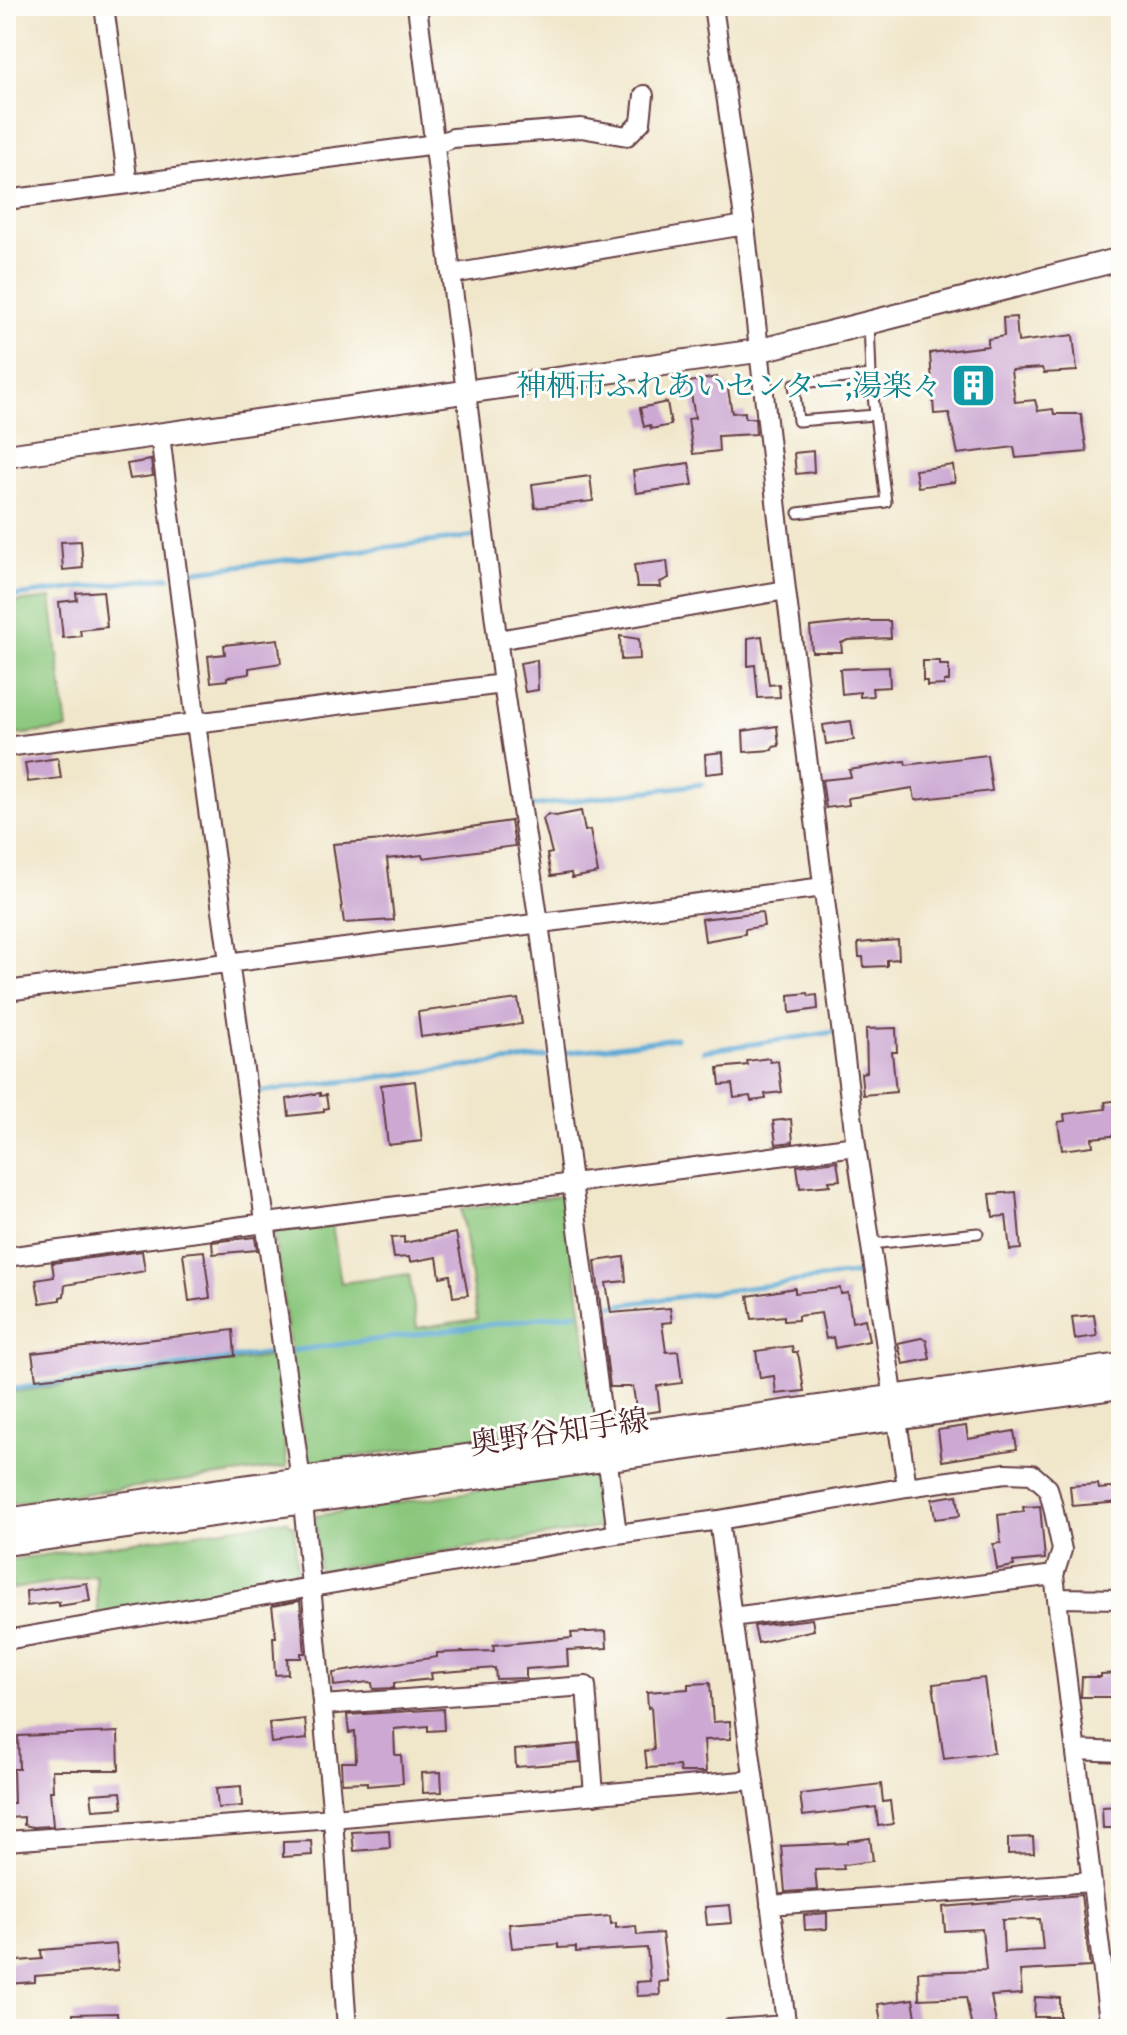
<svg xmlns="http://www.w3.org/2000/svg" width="1127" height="2035" font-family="'Gentium Book Plus','Noto Serif JP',serif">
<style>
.green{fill:#8ac77d;stroke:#6a7354;stroke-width:2}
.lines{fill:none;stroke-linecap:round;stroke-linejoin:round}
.stream{stroke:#5ca9d5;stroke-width:5}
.building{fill:#cca8d3;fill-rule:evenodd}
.service-casing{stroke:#633d43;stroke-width:13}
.minor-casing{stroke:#633d43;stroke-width:22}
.tertiary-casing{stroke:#633d43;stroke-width:26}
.secondary-casing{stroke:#633d43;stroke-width:30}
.service{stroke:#fff;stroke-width:9}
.minor{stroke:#fff;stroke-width:18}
.tertiary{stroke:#fff;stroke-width:22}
.secondary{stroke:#fff;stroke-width:26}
.labels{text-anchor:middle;stroke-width:6;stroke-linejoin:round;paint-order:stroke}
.culture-label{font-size:30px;fill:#0d838f;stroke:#fdfcf7;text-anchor:end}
.street-label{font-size:30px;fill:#4a1f2b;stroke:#fdfcf7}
</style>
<rect width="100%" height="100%" fill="#fdfcf7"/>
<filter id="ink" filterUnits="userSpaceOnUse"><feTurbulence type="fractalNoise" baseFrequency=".0125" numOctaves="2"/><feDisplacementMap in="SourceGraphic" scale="16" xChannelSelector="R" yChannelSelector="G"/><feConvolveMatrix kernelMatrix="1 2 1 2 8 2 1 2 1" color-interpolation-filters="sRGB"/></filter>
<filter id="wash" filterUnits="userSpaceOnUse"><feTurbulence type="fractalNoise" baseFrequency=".006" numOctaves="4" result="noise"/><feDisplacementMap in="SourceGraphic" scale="32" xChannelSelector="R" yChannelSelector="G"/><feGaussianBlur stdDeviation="1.8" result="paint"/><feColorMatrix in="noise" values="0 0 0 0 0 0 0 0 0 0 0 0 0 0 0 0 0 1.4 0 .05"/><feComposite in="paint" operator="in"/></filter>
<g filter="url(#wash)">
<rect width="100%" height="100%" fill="#f0e6ca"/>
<path class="green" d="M51,598L67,729L6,736V603Z
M565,1195L597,1423L306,1463L274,1232L332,1224L341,1283L409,1274L417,1328L477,1319L461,1209Z
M275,1356L287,1467L6,1504V1393Z
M594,1473L602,1481L603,1527L319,1571L315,1516Z
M286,1520L294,1527L298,1580L98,1614L96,1575L12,1589L9,1560Z"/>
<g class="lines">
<path class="stream" d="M189,572L477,536
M6,597L169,577
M532,806L702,784
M704,1051L835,1032
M563,1053L676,1038
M256,1092L547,1057
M596,1308L868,1272
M290,1351L577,1313
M6,1390L271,1353"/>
</g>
<g id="blocks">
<path class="building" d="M1016,317L1018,342L1073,335L1077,371L1044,373L1042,368L1011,370L1015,402L1035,400L1038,411L1053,409L1054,414H1081L1087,452L1016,458L1014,447L958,454L949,413L934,414L930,353L988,346V339L1004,336L1003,318Z
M717,377L719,385L727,383L732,413L745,412V418H755L756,434L718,436L719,451L693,454L688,419L695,418L689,382Z
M667,402L671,425L651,429L650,425L644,427L640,408Z
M813,451L814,472L796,474L794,453Z
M151,460L153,476L130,479L127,464Z
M689,463L693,485L636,493L633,471Z
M953,465L955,482L918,487L915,470Z
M590,476L593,501L535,508L532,484Z
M81,541L83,568L63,570L61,542Z
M667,561L669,578L660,582L661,587H637L634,565Z
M103,591L107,627L80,630L81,636L63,638L59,602L77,600L76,593Z
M865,621H890L891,638L848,640L841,643L842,652H812L810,627Z
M620,636L639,639L640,659L621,660Z
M762,636L769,685L779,684L780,697L758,698L755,665L748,666V638Z
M278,639L281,663L249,668V674L227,677V680L211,682L208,656L225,654L224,645Z
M537,660L538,690L525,692L520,663Z
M923,661H940V665H949V681H944V685L927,686V681H923Z
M889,667L890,687L872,688L873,696L860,697V692L842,694L840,669Z
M851,721L854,740L826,744L823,725Z
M777,726L779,746L773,747L772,750L744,752L743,731Z
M723,752L724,772L706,774L705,754Z
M987,755L992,791L915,800L913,788L848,798L849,805L826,808L822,780L851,777L849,770L905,761L906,765Z
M58,758L61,778L28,782L25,763Z
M581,811L585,831L590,830L598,873L572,878L571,873L551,876L547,854L552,853L543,819L548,814L556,816Z
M511,821L515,846L423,858L422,855L387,859L394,920L344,923L333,844L383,840Z
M762,912L764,926L745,929V934L705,941L702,919Z
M898,940L899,959L887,960V966L864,967L863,957H859L858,943Z
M808,993L809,996L817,995L818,1009L790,1013L789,995Z
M518,999L522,1024L421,1037L418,1012Z
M896,1028L897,1052H892L896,1092L863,1095L861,1073L867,1072L866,1029Z
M769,1058L770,1062L778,1061L782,1092L765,1094L766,1099L751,1101L750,1096L734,1098L732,1084L720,1085L718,1068L748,1065L747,1061Z
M415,1081L422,1141L388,1145L381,1085Z
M320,1093V1096L326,1095L328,1108L324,1109V1112L289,1116L287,1099Z
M1121,1100V1135L1092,1138L1093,1146L1062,1150L1058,1122L1065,1121L1064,1114L1106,1109L1105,1102Z
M791,1119L793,1142L776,1144L773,1121Z
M837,1161L840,1180L829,1181L830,1185L800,1188L797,1166Z
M1016,1192L1021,1249L1010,1250L1006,1216L993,1217L990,1194Z
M456,1233L468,1295L453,1297L450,1275L440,1277L437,1257L410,1262L409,1257L394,1258L391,1238L404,1237V1243Z
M255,1237L257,1250L213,1254L212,1242Z
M142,1251L145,1271L65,1285L64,1296L60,1297V1300L40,1303L36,1280L54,1277L52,1263Z
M204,1251L210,1298L189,1301L183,1253Z
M624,1257L626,1281L606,1283L611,1313L670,1308L672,1322L662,1323L666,1352L678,1351L682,1383L657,1386L660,1411L637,1414L633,1387H610L595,1261Z
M795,1288V1293L840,1288L841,1294L848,1293L852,1322L865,1319L869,1341L835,1348L833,1337L826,1339L821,1313L798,1316V1320L784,1321V1316L752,1319L748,1296Z
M1094,1315L1097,1336L1075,1339L1072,1317Z
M233,1330L235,1356L36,1379L32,1353Z
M921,1338L926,1339L930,1359L903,1364L898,1343Z
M792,1346L793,1352H797L799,1358L804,1391L776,1394L774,1376L760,1378L756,1351Z
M966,1426L968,1439L1014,1431L1017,1449L942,1461L938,1430Z
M1098,1484L1099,1489L1120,1487L1121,1502L1072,1506L1070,1486Z
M957,1495L960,1516L935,1519L932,1499Z
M1040,1506L1045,1559L1013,1562L1014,1566L997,1569L993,1544L1001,1543L998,1515L1024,1512L1023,1507Z
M87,1583L90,1601L59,1606V1602L27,1606L26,1591Z
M300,1601L305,1653H301V1658H287L288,1674L275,1675L273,1637H276L272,1606Z
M812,1619L814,1630L758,1643L754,1626Z
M606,1631L607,1648L567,1650L568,1666L526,1669V1678L496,1679L495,1668L431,1673L432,1679L394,1683V1688L373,1689L372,1683L369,1682L334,1686L333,1673L437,1657V1653L494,1651L493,1645L572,1638L571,1633Z
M1121,1673V1697H1081L1082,1677H1101V1674Z
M984,1678L994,1753L944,1759L933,1684Z
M710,1683L713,1722L730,1721L731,1739L704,1740L706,1772H680L679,1766L647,1768L645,1751L654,1750L651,1707L648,1708L647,1692L688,1689V1684Z
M443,1709L444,1730L428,1731V1726L394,1729L395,1755H401L403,1783L367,1786V1782L342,1783L341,1762H356L355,1732L349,1733L347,1715Z
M305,1719L307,1739L271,1743L269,1723Z
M118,1732L119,1770H52L53,1791H50L53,1826L33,1827L24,1825V1817L6,1818V1803H14L13,1769H19L18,1736Z
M578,1744L580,1762L516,1767L515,1750Z
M441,1772L442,1792L423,1793L422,1773Z
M881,1784L883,1802L890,1801L893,1824L878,1826L876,1807L803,1816L800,1794Z
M241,1786L242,1806L218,1808L216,1788Z
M121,1792L123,1808L93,1810L91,1794Z
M1121,1806V1828H1103L1102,1807Z
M389,1830L390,1848L354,1851L352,1832Z
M1033,1837L1034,1853L1008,1854V1838Z
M870,1838L873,1861L843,1865L844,1869L815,1870L817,1890L785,1892L781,1846L848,1843V1841Z
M311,1841L312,1855L283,1857V1842Z
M1081,1895L1090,1967L1020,1971L1022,1994L991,1996L997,2029H972L966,1997L919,1999L918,1972L986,1970L982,1929L945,1931L943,1907ZM1040,1919L1043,1950L1004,1952L1002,1920Z
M730,1905L732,1923L707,1925L705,1907Z
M827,1913V1929L805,1930L804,1915Z
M610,1916L611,1924L616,1923V1928L636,1926L637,1935L662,1933L668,1981L659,1982L660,1995L637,1996L636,1982L650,1981L647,1948L576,1952V1947L558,1948V1944L512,1948L509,1924Z
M116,1944L118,1970L35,1976V1982L6,1984V1962L42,1959L41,1950Z
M1035,1997L1060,1998V2017H1034Z
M913,1999L917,2023L882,2029L878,2004Z
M117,2013L118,2029H74L73,2014Z"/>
</g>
</g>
<g filter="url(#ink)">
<use href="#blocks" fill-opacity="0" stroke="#633d43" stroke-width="2"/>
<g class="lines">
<defs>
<path id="service" d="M871,375L875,415
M798,513L886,502L875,415L798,421L794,384L871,375L869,322
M871,1244L978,1233"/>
<path id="minor" d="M104,6L128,184
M417,6L503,684L539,923L617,1534
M713,6L745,225L786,590L856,1146L907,1487
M6,200L436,144L453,138L581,128L627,136L641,122L644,95
M452,274L745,225
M160,435L196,723L301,1481L333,1818L347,2029
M498,640L786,590
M6,747L503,684
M6,991L824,887
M6,1257L856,1146
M719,1520L787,2029
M1058,1598L1121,1599
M732,1617L1054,1575
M6,1640L617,1534L719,1520L907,1487L1006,1473L1032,1474L1048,1488L1053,1507L1062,1550L1054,1575L1110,2029
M323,1705L586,1686L594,1795
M1076,1750L1121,1752
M6,1841L333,1818L753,1780
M770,1905L1091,1882
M730,2029L786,2025"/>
<path id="tertiary" d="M6,456L757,351L1121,259"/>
<path id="secondary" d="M6,1522L1121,1367
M6,1542L1121,1385"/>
</defs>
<use href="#service" class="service-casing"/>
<use href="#minor" class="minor-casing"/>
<use href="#tertiary" class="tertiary-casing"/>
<use href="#secondary" class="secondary-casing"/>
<use href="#service" class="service"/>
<use href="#minor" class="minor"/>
<use href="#tertiary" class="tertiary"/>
<use href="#secondary" class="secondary"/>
</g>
</g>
<defs>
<symbol id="building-square" viewBox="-11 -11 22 22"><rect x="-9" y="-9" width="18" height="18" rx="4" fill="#0f9aa8" stroke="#fdfcf7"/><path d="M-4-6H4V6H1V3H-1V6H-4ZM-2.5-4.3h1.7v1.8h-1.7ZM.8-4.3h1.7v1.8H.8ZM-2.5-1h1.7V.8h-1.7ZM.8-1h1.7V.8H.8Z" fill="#fff"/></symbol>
</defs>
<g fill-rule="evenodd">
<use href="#building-square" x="948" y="360" width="51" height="51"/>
</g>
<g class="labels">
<g class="culture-label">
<text x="942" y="396">神栖市ふれあいセンター;湯楽々</text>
</g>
<g class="street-label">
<text transform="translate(559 1432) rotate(-8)" y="10">奥野谷知手線</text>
</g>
</g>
<rect width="1127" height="2035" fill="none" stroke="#fdfcf7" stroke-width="32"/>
</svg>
